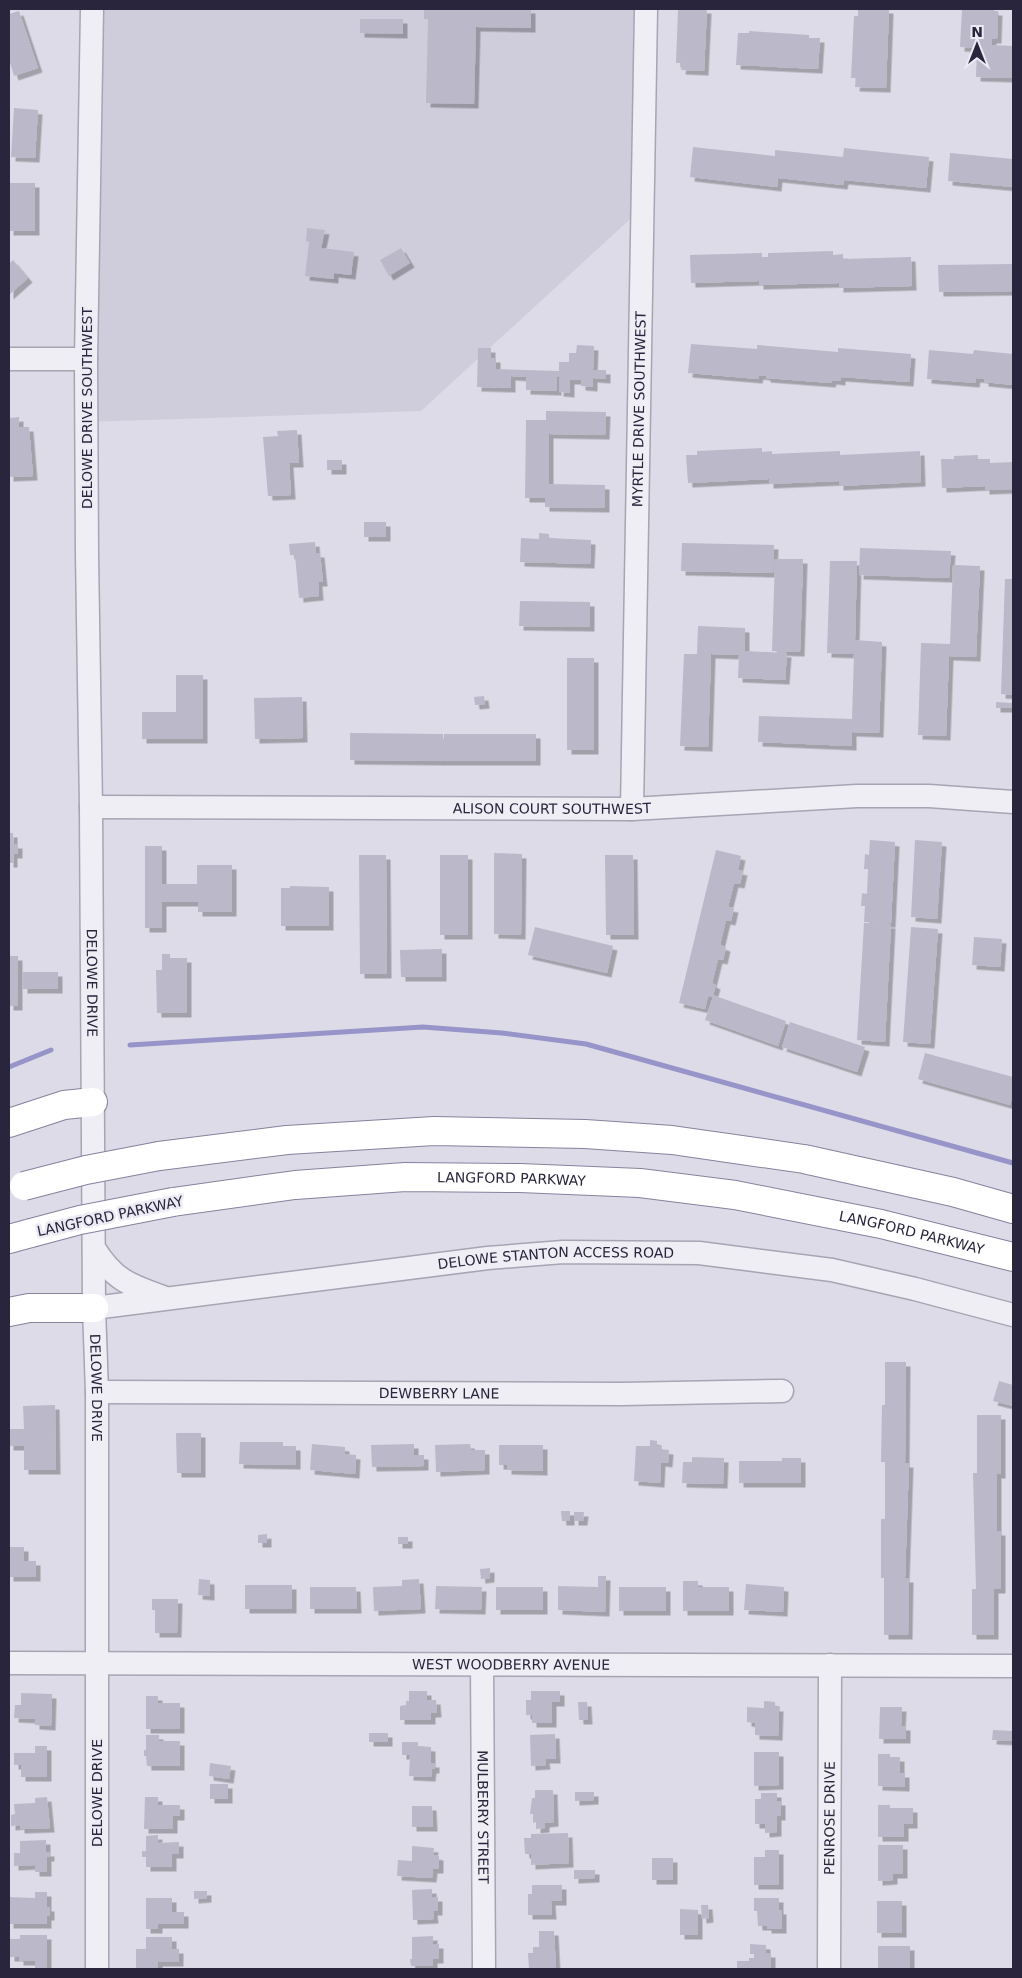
<svg xmlns="http://www.w3.org/2000/svg" width="1022" height="1978" font-family="'DejaVu Sans',sans-serif">
<style>
.built{fill:#cfcddc}
.lines{fill:none;stroke-linecap:round;stroke-linejoin:round}
.stream{stroke:#9794c9;stroke-width:5}
.building{fill:#bbb8ca;filter:url(#shadow)}
.minor-casing{stroke:#a7a4b4;stroke-width:25}
.highway-casing{stroke:#86829e;stroke-width:30}
.minor{stroke:#efeef5;stroke-width:22}
.highway{stroke:#fff;stroke-width:28}
.highway-bridge-casing{stroke:#86829e;stroke-width:30;stroke-linecap:butt}
.highway-bridge{stroke:#fff;stroke-width:28}
.labels{text-anchor:middle;stroke-width:5;stroke-linejoin:round;paint-order:stroke}
.street-label{font-size:14px;fill:#29253d;stroke:#ecebf4}
</style>
<defs>
<filter id="shadow"><feDropShadow dx="4.5" dy="4.5" stdDeviation="0" flood-color="#0004"/></filter>
</defs>
<rect width="100%" height="100%" fill="#dddbe7"/>
<path class="built" d="M99,9H640L639,211L421,411L86,422Z"/>
<g class="lines">
<path class="stream" d="M130,1045L423,1027L502,1033L586,1044L1013,1163
M9,1067L51,1050"/>
</g>
<path class="building" d="M424,9H531V28L476,27L474,104L426,103L428,19H424Z
M678,9H707L704,71L681,70L682,63H676Z
M858,9H889L886,88L855,87L856,78H851L854,16H858Z
M962,9H994V11H998L997,39H992V45L1013,46V78L976,77L977,48L960,47Z
M19,11L38,68L14,76L9,59V14Z
M360,19H403V34L360,33Z
M749,31L809,35V38H820L818,69L736,65L738,33H749Z
M14,108L38,110L35,158L11,157Z
M693,147L775,156V150L843,157L844,148L929,157L926,188L844,180L843,185L778,178L777,187L690,177Z
M950,153L1013,159V187L948,181Z
M9,183H35V231H9Z
M307,228L325,230L321,248L354,252L351,275L334,273V279L305,276L309,242L306,241Z
M401,248L410,263L389,276L380,260Z
M833,251V255L843,254V259L911,257L912,286L839,288V283L759,285V281L691,283L690,255L762,253V257H768V253Z
M13,260L28,278L9,295V264Z
M1013,264V291L939,292L938,265Z
M691,344L757,349V345L838,352V348L911,354L909,382L841,377V381L832,380L831,383L766,378V376L759,375L758,379L688,373Z
M577,345L594,346L593,370H606V379L593,378V387L581,386V380H570V393L559,392L560,377H557V391L526,390V377L511,376V388L477,387L478,348H491V358H496V369L559,371V362H569V353H576Z
M929,350L973,354L974,350L1013,354V385L984,382V379L976,378L975,383L927,379Z
M546,411L606,412L605,435L549,434V484L605,485V508L545,507V498H525L526,420H546Z
M19,417V427H29L33,476L9,477V418Z
M297,430L299,463H289L291,495L268,496L263,437L278,436L277,431Z
M762,448V452L772,451V454L840,451V455L920,451L921,482L839,486V481L769,484V479L688,483L686,455H697V451Z
M978,455V459H990V463L1013,462V489L985,490V486L942,488L941,459H954V456Z
M327,460H342V470H327Z
M364,522H386V537H364Z
M539,533L549,534V538L591,540L590,564L520,562L521,538L539,539Z
M315,542L316,553H320L323,582H318L319,596L299,598L295,555H290L289,544Z
M682,543L774,545L773,573L681,571Z
M860,548L951,551L949,578L859,575Z
M775,559H803L800,652L772,651Z
M830,561H857L855,640L882,642L879,733L852,732V746L758,742L759,716L852,719L854,654L827,653Z
M953,565L980,566L976,657L949,656L946,736L918,735L921,643L950,644Z
M1005,579H1013V695L1001,694Z
M520,601L590,602V627L519,626Z
M698,626L745,628V651L787,653L785,680L738,678L739,655L711,654L708,747L680,746L684,654H697Z
M567,658H594V750H567Z
M176,675H203V739H142V712H176Z
M484,696L485,704L475,705L474,697Z
M302,697L303,738L255,739L254,698Z
M996,702L1013,703V708H996Z
M350,733L443,734V761L350,760Z
M444,734H536V761H443Z
M9,833H13V844H18V854H13V863H9Z
M870,840L895,842L891,923L864,922L865,906H861L862,893L867,894L868,869H864L865,854L869,855Z
M915,840L942,842L937,919L911,917Z
M145,846H162V884H197V865H232V912H198V902H162V928H145Z
M716,850L741,856L738,870L743,871L740,884L734,883L728,907L734,908L731,921L726,920L720,945L726,947L723,960L718,959L712,983L716,985L713,995L786,1021L778,1046L705,1020L713,997L708,996L705,1009L679,1003Z
M494,853L522,854L521,935L494,934Z
M359,855H386L387,974H360Z
M440,855H468V935H440Z
M605,855H633L634,935H606Z
M290,886L329,887V926H281V888H290Z
M864,923L891,924L885,1042L857,1040Z
M535,927L613,946L607,973L528,955Z
M911,927L938,929L930,1044L903,1042Z
M974,937L1002,939L1000,967L972,965Z
M442,949V977H401L400,950Z
M162,954H170V958H187V1013H157L156,970H162Z
M9,956H18V1006H9Z
M23,972H58V989H23Z
M790,1022L865,1047L857,1072L782,1047Z
M925,1053L1013,1077V1093L1010,1105L918,1079Z
M885,1362H906L905,1463H909L905,1578H909L908,1635H884V1578H881V1519H885V1462H881L882,1405H885Z
M999,1381L1013,1385V1406L993,1401Z
M55,1405L56,1470H24V1446H9V1429H24L23,1406Z
M977,1415H1001V1474H997V1531H1001V1589H994V1635H972V1589H976L973,1473H977Z
M176,1433H201V1473H177Z
M650,1440L657,1441V1446H661L660,1449L669,1450L668,1463L661,1462L660,1483L634,1481L636,1446H650Z
M240,1442H283V1446H296V1465L239,1464Z
M312,1444L345,1447V1454L356,1455L355,1474L310,1470Z
M414,1444V1455H424V1466L372,1467L371,1445Z
M470,1444L471,1450H485V1470L436,1472L435,1445Z
M499,1445H543V1471L507,1470V1465H499Z
M692,1457L724,1458L723,1484L682,1483L683,1462H692Z
M782,1458H801V1483H739V1461H782Z
M561,1511H570V1521H562Z
M574,1512H584L583,1521H574Z
M267,1534V1543H258V1535Z
M398,1537H408V1544H398Z
M9,1547H24V1561H36V1577H9Z
M490,1568V1578L481,1579L480,1569Z
M598,1576H606L605,1612L558,1610V1586L598,1587Z
M199,1579L210,1580V1596L198,1595Z
M419,1579L421,1609L374,1611L373,1587L402,1586V1580Z
M683,1581H698V1587H729V1611H683Z
M746,1584L784,1587L783,1612L744,1610Z
M245,1585H292V1609H245Z
M436,1586L482,1587L481,1610L435,1609Z
M310,1587H356L357,1609H310Z
M496,1587H543V1610H496Z
M619,1587H666V1611H619Z
M152,1599H178L177,1633H155V1610H152Z
M409,1691H427V1700H436L437,1713H431V1720H400V1706L406,1705V1701H409Z
M531,1691H560V1702H552V1723H532V1715H526V1700H531Z
M21,1693L52,1694L51,1726L35,1725V1719L14,1718L15,1705H21Z
M146,1696H158V1703H180V1729H146Z
M764,1701L775,1702V1707H779L778,1736L755,1735V1723L747,1722V1707L764,1708Z
M578,1702H587L588,1720H579Z
M880,1707H902L901,1726H906V1739H879Z
M993,1730L1013,1731V1741L992,1740Z
M369,1733H388V1742H369Z
M555,1734L556,1759H545L546,1765L531,1766L530,1735Z
M146,1735H159V1741H180V1766H147L146,1756H144V1750H146Z
M402,1742H418V1746L431,1747V1763H435V1769H432L431,1777L409,1776L410,1755H402Z
M35,1746H47V1777H21V1765H14V1753H35Z
M754,1752H779V1785L754,1786Z
M878,1754H890V1757H900V1773H905V1787L878,1786Z
M210,1763L231,1766L229,1779L209,1776Z
M210,1784H228V1799H210Z
M535,1790H553L554,1822L545,1823V1828L536,1829V1822L533,1823V1814H530L532,1798H535Z
M575,1792H594V1800L575,1801Z
M761,1793H777V1801H781V1816H777V1832L765,1833V1824H755V1799H761Z
M47,1797L50,1828L20,1829V1825L11,1826V1815L15,1814L14,1804L35,1803V1798Z
M145,1797H158V1805H180V1816H173V1829H144Z
M878,1805H890V1808H913V1824H904V1837H878Z
M412,1806H432L433,1827H412Z
M568,1833L569,1863L531,1865V1854H525L524,1838H531V1834Z
M158,1835V1843L179,1842V1854H172V1867H146V1857H142V1851H146V1836Z
M46,1840V1852H50V1857H47V1872H35V1865L14,1866V1853H20V1841Z
M878,1845H903V1874H893V1880L878,1881Z
M412,1846L434,1848L433,1855L439,1856V1869H433L432,1878L397,1876L398,1860L412,1861Z
M765,1850H779V1885H754V1857H765Z
M652,1858H673V1880H652Z
M574,1870H595V1878L574,1879Z
M532,1885H562V1901H551L552,1915H528V1894H532Z
M432,1889V1897H438V1911H433L434,1919L413,1920L412,1890Z
M194,1891H207V1898L194,1899Z
M35,1892H47V1907H50V1916H47V1924H9V1897L35,1898Z
M146,1898H172V1912H184V1924H158V1929H146Z
M754,1898H779V1910H782V1929H767V1926H758L757,1911H754Z
M877,1901H902V1933H877Z
M701,1905H708L709,1918L702,1919Z
M680,1909L698,1910V1935H680Z
M539,1931H554L556,1969H529L528,1953H533V1947H539Z
M20,1935H47V1969H35V1961H19V1957H10V1939H20Z
M433,1936V1944H439V1959H433V1966H411L410,1959H412V1937Z
M146,1937H172V1949H179V1962H158V1968L136,1969V1949H146Z
M750,1944L766,1945V1953H771V1969H737V1961H749V1958H754V1954H750Z
M878,1946H910V1969H878Z"/>
<g class="lines">
<defs>
<g id="minor">
<path id="s1" d="M92,9L86,359L87,555L91,807L94,1308L97,1392V1969"/>
<path d="M9,359H86"/>
<path id="s2" d="M91,807L632,809L857,796H929L1013,802"/>
<path id="s3" d="M632,809L646,9"/>
<path d="M94,1248C114,1280 129,1285 163,1297"/>
<path id="s4" d="M94,1308L488,1258L563,1252L699,1253L832,1270L915,1289L1013,1315"/>
<path id="s5" d="M97,1392L622,1394L782,1391"/>
<path id="s6" d="M9,1663L1013,1666"/>
<path id="s7" d="M482,1665L484,1969"/>
<path id="s8" d="M829,1969L830,1665"/>
</g>
<g id="highway">
<path d="M9,1123L64,1105L93,1102"/>
<path d="M159,1156L287,1140L434,1131L585,1134L672,1140L804,1159L953,1192L1013,1209"/>
<path id="s9" d="M173,1202L295,1185L405,1177L520,1178L640,1183L735,1195L881,1224L1013,1257"/>
<path d="M9,1239L31,1233"/>
<path d="M9,1312L29,1308H94"/>
</g>
</defs>
<use href="#minor" class="minor-casing"/>
<use href="#highway" class="highway-casing"/>
<use href="#minor" class="minor"/>
<use href="#highway" class="highway"/>
<defs>
<path id="highway-bridge" d="M24,1186L86,1170L159,1156
M31,1233L80,1220L173,1202"/>
</defs>
<use href="#highway-bridge" class="highway-bridge-casing"/>
<use href="#highway-bridge" class="highway-bridge"/>
</g>
<g class="labels">
<g class="street-label">
<text transform="translate(87 408) rotate(-90)" y="5">DELOWE DRIVE SOUTHWEST</text>
<text dy="5" stroke="none"><textPath href="#s3" startOffset="400">MYRTLE DRIVE SOUTHWEST</textPath></text>
<text dy="5" stroke="none"><textPath href="#s2" startOffset="461">ALISON COURT SOUTHWEST</textPath></text>
<text dy="5" stroke="none"><textPath href="#s1" startOffset="974">DELOWE DRIVE</textPath></text>
<text dy="5" stroke="none"><textPath href="#s9" startOffset="340">LANGFORD PARKWAY</textPath></text>
<text transform="translate(110 1216) rotate(-12)" y="5">LANGFORD PARKWAY</text>
<text dy="5" stroke="none"><textPath href="#s9" startOffset="745">LANGFORD PARKWAY</textPath></text>
<text dy="5" stroke="none"><textPath href="#s4" startOffset="465">DELOWE STANTON ACCESS ROAD</textPath></text>
<text dy="5" stroke="none"><textPath href="#s1" startOffset="1379">DELOWE DRIVE</textPath></text>
<text dy="5" stroke="none"><textPath href="#s5" startOffset="342">DEWBERRY LANE</textPath></text>
<text dy="5" stroke="none"><textPath href="#s6" startOffset="502">WEST WOODBERRY AVENUE</textPath></text>
<text transform="translate(97 1793) rotate(-90)" y="5">DELOWE DRIVE</text>
<text dy="5" stroke="none"><textPath href="#s7" startOffset="152">MULBERRY STREET</textPath></text>
<text dy="5" stroke="none"><textPath href="#s8" startOffset="151">PENROSE DRIVE</textPath></text>
</g>
</g>
<rect width="1022" height="1978" fill="none" stroke="#29253d" stroke-width="20"/>
<g transform="translate(977 45)" stroke="#ecebf4" stroke-width="4" paint-order="stroke">
<path d="M0-4L9 19L0 12L-9 19Z" fill="#29253d"/>
<text y="-8" font-size="14" font-weight="bold" text-anchor="middle" fill="#29253d">N</text>
</g>
</svg>
